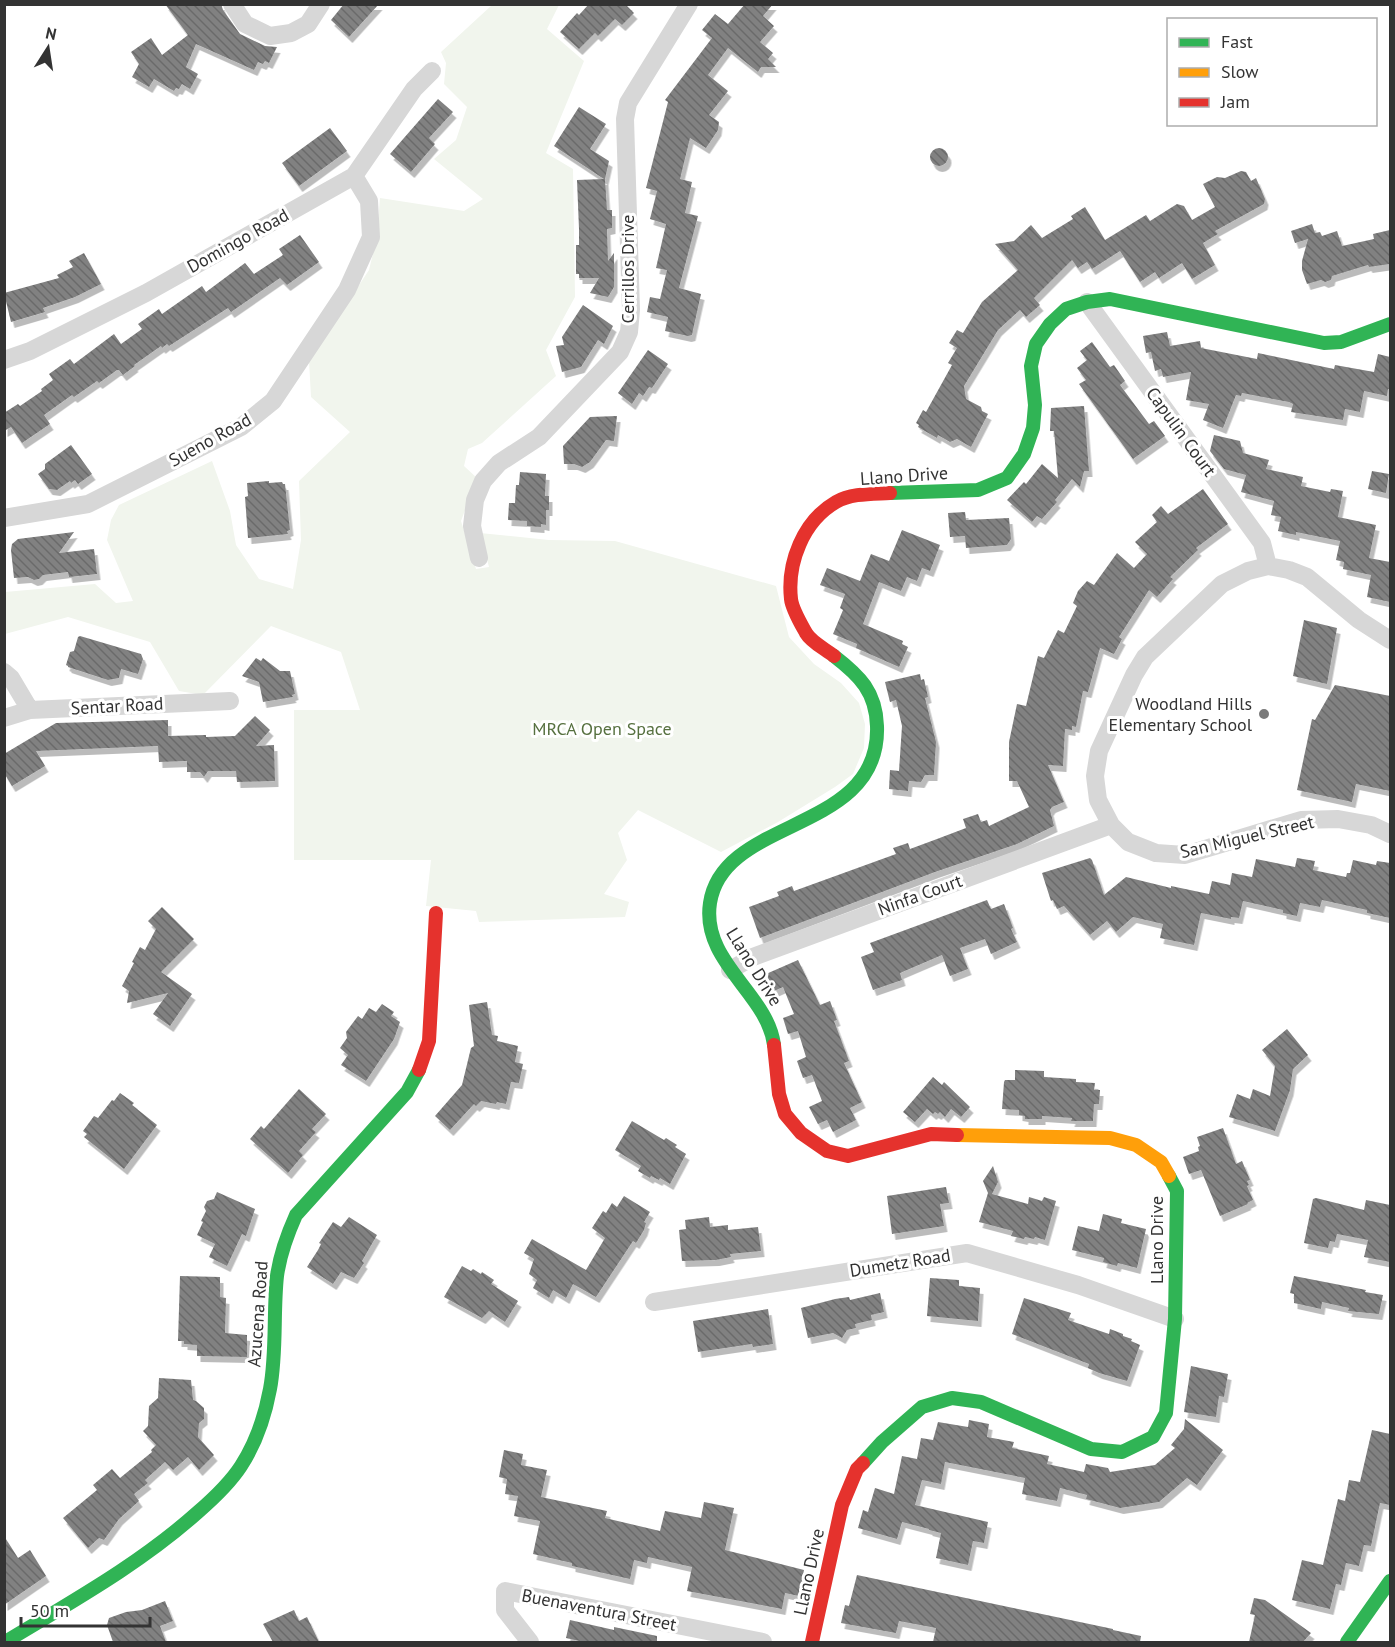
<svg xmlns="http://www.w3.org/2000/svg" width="1395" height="1647" font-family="'PT Sans',sans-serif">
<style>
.green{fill:#f1f5ed}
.building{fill:url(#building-back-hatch);filter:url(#shadow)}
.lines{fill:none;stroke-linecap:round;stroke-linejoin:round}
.street{stroke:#d7d7d7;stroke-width:18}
.fast{stroke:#30b455;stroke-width:14}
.slow{stroke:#ff9f0a;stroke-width:14}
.jam{stroke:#e5322d;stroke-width:14}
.poi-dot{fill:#7a7a7a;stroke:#fff;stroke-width:2}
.labels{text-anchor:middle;stroke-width:6;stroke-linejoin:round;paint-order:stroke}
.street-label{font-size:18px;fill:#333;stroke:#fff}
.poi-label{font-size:18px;fill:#333;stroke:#fff;text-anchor:end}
.park-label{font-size:18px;fill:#56703f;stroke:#fff}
</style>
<defs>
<pattern id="building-back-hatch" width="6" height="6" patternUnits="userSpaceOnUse" patternTransform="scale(1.5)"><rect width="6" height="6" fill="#818181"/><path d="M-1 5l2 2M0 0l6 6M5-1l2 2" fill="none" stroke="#6a6a6a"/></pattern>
<filter id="shadow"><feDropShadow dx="3.5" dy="6" stdDeviation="0" flood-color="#0004"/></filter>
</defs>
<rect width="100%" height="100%" fill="#fff"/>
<path class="green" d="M492,5H559L547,29L584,61L546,153L573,169L575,297L546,350L556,376L482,443L468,449L464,466L477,478L461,521L476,569L489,567L480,533L549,540L615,541L776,586L789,637L814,664L841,683L859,703L865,724L864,748L853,774L835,787L778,822L721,852L638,810L618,833L627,860L604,894L629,902L625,917L479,922L476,911L426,906L431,860H294V710H360L341,652L271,626L203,695L179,691L150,642L68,617L5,634V592L95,584L116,603L133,601L107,540L111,520L119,505L212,461L230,511L236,545L259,579L293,589L301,540L299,481L350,432L311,397L309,361L369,270L377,237L380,198L464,211L483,199L434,159L456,140L467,107L444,84L446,63L441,52Z"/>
<path class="building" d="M165,4H221L223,10L240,34L265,46L277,47L269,63L265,61L263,64L258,62L254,70L196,44L186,67L198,74L190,89L182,84L179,89L176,88L174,91L154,79L149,87L132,77L139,64L131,52L151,38L162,55L188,35Z
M344,4H379L349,37L331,20Z
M589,4H629L627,6L634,13L622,25L615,19L598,36L595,33L579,49L560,32L577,13L579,15Z
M745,4H773L763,16L774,26L760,42L773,53L768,59L776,67H761L758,72L728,48L708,75L728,91L709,115L719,122L718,130L706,148L690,138L680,179L692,182L685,213L698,216L679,288L701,294L693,330L692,335L688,336L665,331L668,317L647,312L650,297L660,299L667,270L656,268L666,224L650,219L657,191L646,188L668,102L665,100L712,38L702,30L715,14L728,24Z
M438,99L453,112L429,138L435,144L411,172L390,154Z
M579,107L606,124L590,149L609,161L605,179L607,210H612V228L607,229L608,261L614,253V287L608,297L590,293L599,278H579V274H576V245H579V229L577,180L604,179L554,146Z
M330,128L347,151L299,186L282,163Z
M930 157a9 9 0 1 1 18 0a9 9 0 1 1-18 0Z
M1241,171L1246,172L1251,181L1256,178L1265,199L1264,204L1215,231L1218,234L1203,243L1215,265L1192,279L1182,263L1159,278L1155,272L1140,282L1120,251L1092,269L1087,262L1078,268L1072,260L1034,298L1040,305L1026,317L1020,310L998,330L964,386L966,399L981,407L982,411L988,414L971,447L957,439L950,442L938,435L937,438L918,427L919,425L916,423L923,410L926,412L952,365L948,363L957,348L949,343L957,330L963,333L982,302L1018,270L995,244L1014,241L1031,225L1042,238L1073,219L1071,216L1085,207L1105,240L1146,215L1150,221L1177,204L1184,206L1192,220L1215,207L1203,184L1217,177L1225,178Z
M1312,224L1315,233L1320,232L1322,236L1337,231L1342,246L1374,239L1373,234L1390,230V264L1369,267L1368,265L1332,276L1331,280L1325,282L1321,280L1307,284L1302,270V261L1308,239L1295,243L1291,231Z
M300,235L319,262L287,285L280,278L231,312L228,308L169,346L167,344L162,348L161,346L134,365L135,366L123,375L119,370H117L99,383L97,381L74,397L72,395L44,415L50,424L22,443L11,427L4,431V413L18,404L20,406L42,391L41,389L53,380L49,374L70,359L74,364L114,334L121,344L142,329L138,324L159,309L162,314L202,286L206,292L245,263L254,274L283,255L279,249Z
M84,253L101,284L75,297L43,308L45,312L11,322L4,293L59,278L57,275L73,267L69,261Z
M583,305L613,326L604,344L598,340L581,367L562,372L556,346L564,345L562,337Z
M1167,332L1170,346L1200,341L1201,348L1257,359L1258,353L1334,369L1335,365L1374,372L1378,354L1390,357V389H1388L1387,396L1364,391L1360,412L1345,409L1343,420L1291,412L1293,404L1289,402L1242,393L1241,396L1236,395L1223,428L1203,420L1209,404L1186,400L1191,372L1163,377L1161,369L1155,371L1151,352L1146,353L1143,336Z
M1092,342L1110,367L1114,365L1125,381L1120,385L1149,424L1154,421L1165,436L1133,459L1079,384L1086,380L1077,368L1087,360L1080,351Z
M648,350L668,364L652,388L649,387L643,396L639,393L632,404L618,393Z
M1084,406L1089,471H1084L1080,487L1072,479L1055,500L1057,502L1042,519L1037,516L1032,522L1007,500L1024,482L1026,484L1042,464L1058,478L1054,431H1050L1051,408Z
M617,416L614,441L606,440L590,462L582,467L574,464H564L563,446L590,417Z
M1214,435L1240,441L1243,453L1269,460L1266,469L1303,477L1301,486L1330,492L1331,489L1343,491L1338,517L1376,525L1369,558L1390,562V602L1367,597L1371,575L1343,569L1344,562L1336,560L1340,541L1296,532V535L1278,531L1281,517L1271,515L1274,501L1241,492L1246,475L1224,469L1210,451Z
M71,445L92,474L78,484L75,480L71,483L70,481L57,490L49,489L38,474L45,469V464Z
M1372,471L1389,474L1386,493L1368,489Z
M520,472L546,474L545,496H549V510H546V525L541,524V527L527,526V521L508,520L509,503H515L516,485H519Z
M269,481V483L282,482L283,484H285L290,530L287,531L288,534L248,538L245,497L248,496L247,483Z
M1203,489L1228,524L1196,548L1198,550L1170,577L1173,579L1157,597L1149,590L1119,637L1122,639L1114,654L1100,648L1088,692L1083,691L1076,727L1072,726V730L1065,729L1063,766L1048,765L1064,802L1052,807L1050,810L1054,826L1017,844L935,872L760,938L749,907L779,896L777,892L792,886L794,891L896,854L893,848L908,843L910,849L937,839L966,828L963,819L978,814L981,822L987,820L989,826L1029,807L1017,781H1009V742L1017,704L1026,706L1038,656L1044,658L1058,630L1064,633L1077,606L1073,603L1078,591L1087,581L1094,585L1117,553L1134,568L1147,554L1135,542L1157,522L1152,515L1161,506L1168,514Z
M965,512L966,520L1009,518L1011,539L1007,545L966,548L965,536L950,537L948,513Z
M902,530L940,545L930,571L922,568L917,581L907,577L901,591L879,582L863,624L903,641L902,644L908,647L899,667L856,648L857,644L833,634L843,610L840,608L845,594L820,585L827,568L860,581L871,554L889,561Z
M74,532L59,553L94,549L97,574L69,577L68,572L43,575L39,579L34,580L28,577L14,578L11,550L12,544L18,539Z
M1304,620L1337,628L1327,684L1293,676Z
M80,636L141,654L143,659L138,674L121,669L119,678L108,680L68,667V666L66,665L70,652L74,651L78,637Z
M256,658L261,661L263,658L280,671H290L295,694L292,695L293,697L263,702L259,682L242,676Z
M920,674L921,680L924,679L928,697L925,698L936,742L934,775H925L921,782L909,781L908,791L889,789L890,770L899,771L902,726L896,700L890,702L885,682Z
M1335,685L1390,696V791L1356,784L1352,802L1297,790L1312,719L1315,720Z
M255,716L270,730L256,746L274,745L275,781L237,782L236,771H208L204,777L200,772H187V761L159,762L158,746L36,751L45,766L12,786L4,773V754L56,723L168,720V736L206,735V737L235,736Z
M1090,858L1092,860L1104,895L1126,877L1171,888V886L1209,894L1212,881L1230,885L1232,873L1252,877L1256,859L1295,867L1297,858L1315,861L1313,870L1346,877L1347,873H1350L1353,860L1376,865L1377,861L1390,863V918L1367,913V910L1322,900L1320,907L1300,903L1297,916L1283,913V910L1243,901L1239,918L1231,917V919L1201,913L1194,945L1160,938L1163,924L1133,917L1116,932L1107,921L1090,935L1064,906L1057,909L1053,900L1051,901L1042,873Z
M987,900L991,909L1004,904L1013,928L1011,929L1017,942L991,954L985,939L960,948L968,969L950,976L942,955L900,973L902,980L873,990L861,957L874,952L870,943Z
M162,907L194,939L161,972L192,994L170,1026L153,1014L168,993L127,1003L129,991L122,986L134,963L132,962L140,947L145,950L156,929L148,921Z
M798,960L820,1005L830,1001L837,1020L834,1021L849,1061L844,1063L862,1102L850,1108L856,1120L833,1132L827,1120L818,1124L809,1107L822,1101L812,1075L803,1078L797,1061L806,1057L798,1031L788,1034L783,1018L794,1014L783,987L774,991L766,974Z
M487,1002L492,1035L498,1036L497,1041L518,1046L515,1062L523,1064L519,1083L511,1082L506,1104L497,1102L496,1104L481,1101L476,1106L474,1104L450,1130L435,1116L462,1085L469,1056L471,1048L474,1046L469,1005Z
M382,1004L394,1012L391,1016L400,1022L394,1039L366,1081L341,1065L348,1055L340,1048L347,1038L346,1032L358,1016L362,1019L369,1008L376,1012Z
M1287,1029L1308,1055L1293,1069L1290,1090L1275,1131L1229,1117L1237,1094L1250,1099L1253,1089L1270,1096L1275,1066L1262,1050Z
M1015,1070L1044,1071V1077L1076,1079V1082L1095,1083L1094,1090H1100L1099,1104H1094L1093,1121H1071L1072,1118L1042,1116V1119H1025V1116L1019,1115V1110L1002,1109L1004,1082L1005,1080H1015Z
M933,1077L942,1085L944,1082L970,1107L961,1117L951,1109L945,1117L940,1112L938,1114L935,1112L933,1114L927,1109L915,1122L903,1112Z
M299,1089L326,1114L312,1129L316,1132L299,1151L303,1155L288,1173L250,1139L261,1126L264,1129Z
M120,1093L134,1103L132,1105L157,1125L124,1169L84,1137L87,1134L83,1131L94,1116L98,1118L112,1100L114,1101Z
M632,1121L664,1140L666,1138L677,1145L675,1147L686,1154L670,1184L660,1178L659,1180L651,1176L650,1178L638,1171L641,1166L615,1150Z
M1223,1128L1236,1164L1242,1161L1250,1180L1247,1181L1249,1185L1247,1186L1253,1200L1247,1203L1248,1204L1220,1216L1201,1170L1189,1174L1183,1157L1199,1151L1198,1147L1200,1146L1197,1137Z
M993,1166L998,1182L992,1194L1028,1204L1029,1197L1042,1201L1044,1197L1056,1201L1045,1240L1035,1237L1034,1239L1025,1237L1024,1239L1011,1236L1013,1231L979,1222L988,1193L983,1181Z
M946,1187L949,1203L940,1204L944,1226L892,1234L887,1196Z
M217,1192L255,1209L246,1236L242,1234L227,1266L209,1257L215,1244L197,1235L203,1222L201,1221L206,1211L204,1207L207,1201L214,1199Z
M624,1196L650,1212L644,1222L646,1223L644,1230L636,1243L633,1241L596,1297L573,1284L566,1298L553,1290L549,1298L533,1288L537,1280L529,1274L534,1259L524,1253L532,1239L586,1270L605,1238L592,1228L603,1211L606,1213L612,1203L617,1207Z
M1316,1198L1364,1210L1366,1200L1390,1205V1262L1364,1257L1368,1240L1337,1234L1335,1242L1330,1241L1328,1248L1304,1243L1313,1199Z
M1103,1214L1122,1219L1121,1223L1146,1229L1137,1268L1118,1263L1117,1266L1103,1262L1104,1258L1072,1250L1078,1226L1099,1231Z
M349,1217L377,1235L362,1261L364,1263L354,1278L341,1272L333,1284L307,1267L318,1250L321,1244L319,1243L333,1222L341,1227Z
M709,1217L710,1227L728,1225V1230L758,1227L761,1251L730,1254L731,1257L716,1260L682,1261L679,1230L686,1229L685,1220Z
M462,1266L471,1271L473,1269L481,1274L482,1272L494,1280L491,1284L518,1301L505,1322L489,1311L482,1318L444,1297Z
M180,1276L220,1277V1297L226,1298L225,1333L247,1335V1357L197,1356V1345L184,1344V1341H178Z
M1294,1276L1366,1290L1365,1292L1383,1295L1379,1314L1348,1311L1349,1308L1322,1302L1321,1309L1294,1303V1294L1290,1293Z
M930,1278L959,1280V1286L980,1288L978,1321L927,1316Z
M880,1293L884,1312L871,1315L872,1320L855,1324L856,1328L847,1330L842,1338L833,1333L808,1338L801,1308L835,1299L849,1297L850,1300Z
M1024,1298L1071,1313L1068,1320L1109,1334L1110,1329L1123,1334V1336L1132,1339L1131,1341L1140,1345L1127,1381L1099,1373L1088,1368L1089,1364L1012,1334Z
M768,1309L773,1344L753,1347L752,1344L698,1352L693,1321Z
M1191,1366L1228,1374L1224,1397L1219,1396L1216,1417L1184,1412Z
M159,1378L191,1380L193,1400L196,1401L204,1408V1419L199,1423L198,1437L214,1455L199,1470L188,1457L173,1470L165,1462L145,1480L148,1483L134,1494L139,1501L119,1519L104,1540L99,1538L88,1548L63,1518L97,1490L93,1485L112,1469L120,1478L152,1452L151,1450L156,1445L143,1431L148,1426L149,1406L158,1398Z
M1185,1419L1223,1450L1197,1485L1187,1478L1159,1502L1120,1508L1086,1499L1087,1495L1060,1488L1057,1501L1022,1494L1025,1478L945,1462L941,1484L922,1480L915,1505L988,1522L984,1543L973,1541L968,1565L936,1558L941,1533L929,1530V1529L902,1522L897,1539L858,1528L863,1510L868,1512L875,1488L894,1494L902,1456L917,1459L921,1438L933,1440L938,1422L968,1427L969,1420L989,1424L987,1437L1014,1442L1012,1448L1049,1456L1047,1464L1084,1472L1086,1464L1108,1468L1110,1472L1155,1465L1175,1448L1171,1445L1184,1429Z
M1372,1430L1390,1434V1505L1380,1503L1371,1546L1364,1545L1359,1566L1346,1563L1341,1585L1336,1584L1330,1609L1292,1600L1302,1560L1323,1565L1338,1499L1345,1501L1349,1480L1360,1482Z
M504,1450L523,1454L521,1465L547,1470L541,1497L607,1511L605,1518L660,1531L665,1511L701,1518L704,1502L734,1508L725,1550L804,1570L799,1596L785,1593L782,1609L687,1591L692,1567L648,1557L647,1563L634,1560L630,1579L572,1566V1563L533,1554L540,1521L514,1516L518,1496L505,1494L507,1479L499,1477Z
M4,1536L18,1558L30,1550L46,1576L4,1605Z
M857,1575L1113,1629V1630L1141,1636L1140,1642H933L936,1628L899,1621L896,1633L841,1623L845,1605L849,1606Z
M1254,1598L1265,1600L1311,1633L1303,1642H1249L1255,1615L1250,1614Z
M165,1601L173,1621L160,1626L166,1642H113L107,1625L109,1618L126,1612L142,1610Z
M294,1610L299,1621L307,1617L319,1642H273L263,1624Z
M570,1620L614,1630V1627L657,1636V1642H584L566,1638Z"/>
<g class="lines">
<path class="street" d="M232,4L245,24L270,36L291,33L308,24L321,4
M1087,302L1262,543L1268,566
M4,360L30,351L146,293L354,176L414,89L432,71
M4,518L88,504L241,427L273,401L347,290L371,237L369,201L354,176
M479,558L472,526L475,500L483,481L499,463L539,437L620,352L629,332L631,310L625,119L628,103L689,4
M1390,640L1359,620L1307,577L1289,570L1268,566L1248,571L1222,584L1145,657L1134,675L1099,751L1095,776L1098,800L1111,825L1128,842L1156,853L1185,855L1301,820L1338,819L1371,825L1390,834
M4,672L11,678L30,710
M4,718L30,710L230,701
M730,970L753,957L1111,825
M654,1302L967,1253L1078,1285L1175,1319
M530,1642L505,1610V1591L763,1642"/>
<path class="fast" d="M890,493L978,490L1007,478L1024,454L1033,428L1035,405L1031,366L1036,344L1050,324L1066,309L1087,302L1110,299L1324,343L1341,342L1390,324
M774,1045C768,994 701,962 710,903C723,816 881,834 877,726C876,692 860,676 834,656
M863,1463L882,1442L922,1407L952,1398L981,1402L1091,1449L1122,1452L1153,1437L1166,1413L1175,1319L1177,1191L1169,1176
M5,1642C71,1602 140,1564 198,1512C213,1499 230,1483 241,1466C256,1443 265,1416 270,1389C277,1352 273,1313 277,1276C280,1254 287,1235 296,1215L407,1092L419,1070
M1347,1642L1390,1581"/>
<path class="slow" d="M957,1135L1110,1138L1136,1145L1161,1162L1169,1176"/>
<path class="jam" d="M834,656C825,649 811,642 806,633C801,624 792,609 791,599C787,563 803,521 836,502C851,493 873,494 890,493
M774,1045L779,1094L785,1114L801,1133L827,1151L848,1156L931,1134L957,1135
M419,1070L429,1041L436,913
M812,1642L842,1505L857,1469L863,1463"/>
</g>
<circle class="poi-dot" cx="1264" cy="714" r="6"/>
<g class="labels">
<g class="street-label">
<text transform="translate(238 241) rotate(-29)" y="6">Domingo Road</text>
<text transform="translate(628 269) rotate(-90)" y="6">Cerrillos Drive</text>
<text transform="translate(1181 432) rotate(54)" y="6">Capulin Court</text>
<text transform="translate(210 440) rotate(-29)" y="6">Sueno Road</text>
<text transform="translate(904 476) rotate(-4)" y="6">Llano Drive</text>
<text transform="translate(117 706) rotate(-3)" y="6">Sentar Road</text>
<text transform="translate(1247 837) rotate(-13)" y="6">San Miguel Street</text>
<text transform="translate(920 895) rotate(-20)" y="6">Ninfa Court</text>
<text transform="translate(754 967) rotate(58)" y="6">Llano Drive</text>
<text transform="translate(1157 1240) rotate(-90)" y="6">Llano Drive</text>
<text transform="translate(900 1263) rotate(-9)" y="6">Dumetz Road</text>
<text transform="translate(258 1314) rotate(-86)" y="6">Azucena Road</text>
<text transform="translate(809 1572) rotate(-78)" y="6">Llano Drive</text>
<text transform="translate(599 1610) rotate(11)" y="6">Buenaventura Street</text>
</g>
<g class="poi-label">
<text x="1252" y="710">Woodland Hills<tspan x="1252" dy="21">Elementary School</tspan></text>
</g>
<g class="park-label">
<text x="602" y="735">MRCA Open Space</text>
</g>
</g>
<rect width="1395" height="1647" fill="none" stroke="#333333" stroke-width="12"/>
<rect x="1167" y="18" width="210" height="108" fill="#ffffff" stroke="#adadad" stroke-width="1.5"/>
<rect x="1179" y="38" width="30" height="9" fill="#30b455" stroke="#adadad" stroke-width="1.5"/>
<text x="1221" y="48" font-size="18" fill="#333333">Fast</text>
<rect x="1179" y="68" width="30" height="9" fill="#ff9f0a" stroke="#adadad" stroke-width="1.5"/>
<text x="1221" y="78" font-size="18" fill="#333333">Slow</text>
<rect x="1179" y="98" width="30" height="9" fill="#e5322d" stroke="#adadad" stroke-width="1.5"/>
<text x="1221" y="108" font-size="18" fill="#333333">Jam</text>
<g transform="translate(48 48) rotate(12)" stroke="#ffffff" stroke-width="4.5" paint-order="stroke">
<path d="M0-4.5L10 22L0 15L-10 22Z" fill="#333333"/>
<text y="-9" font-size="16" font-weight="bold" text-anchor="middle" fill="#333333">N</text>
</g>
<path d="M21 1617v9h129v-9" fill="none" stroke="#333333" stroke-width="3"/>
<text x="30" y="1617" font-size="18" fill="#333333" stroke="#ffffff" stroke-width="4.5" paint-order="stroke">50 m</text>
</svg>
